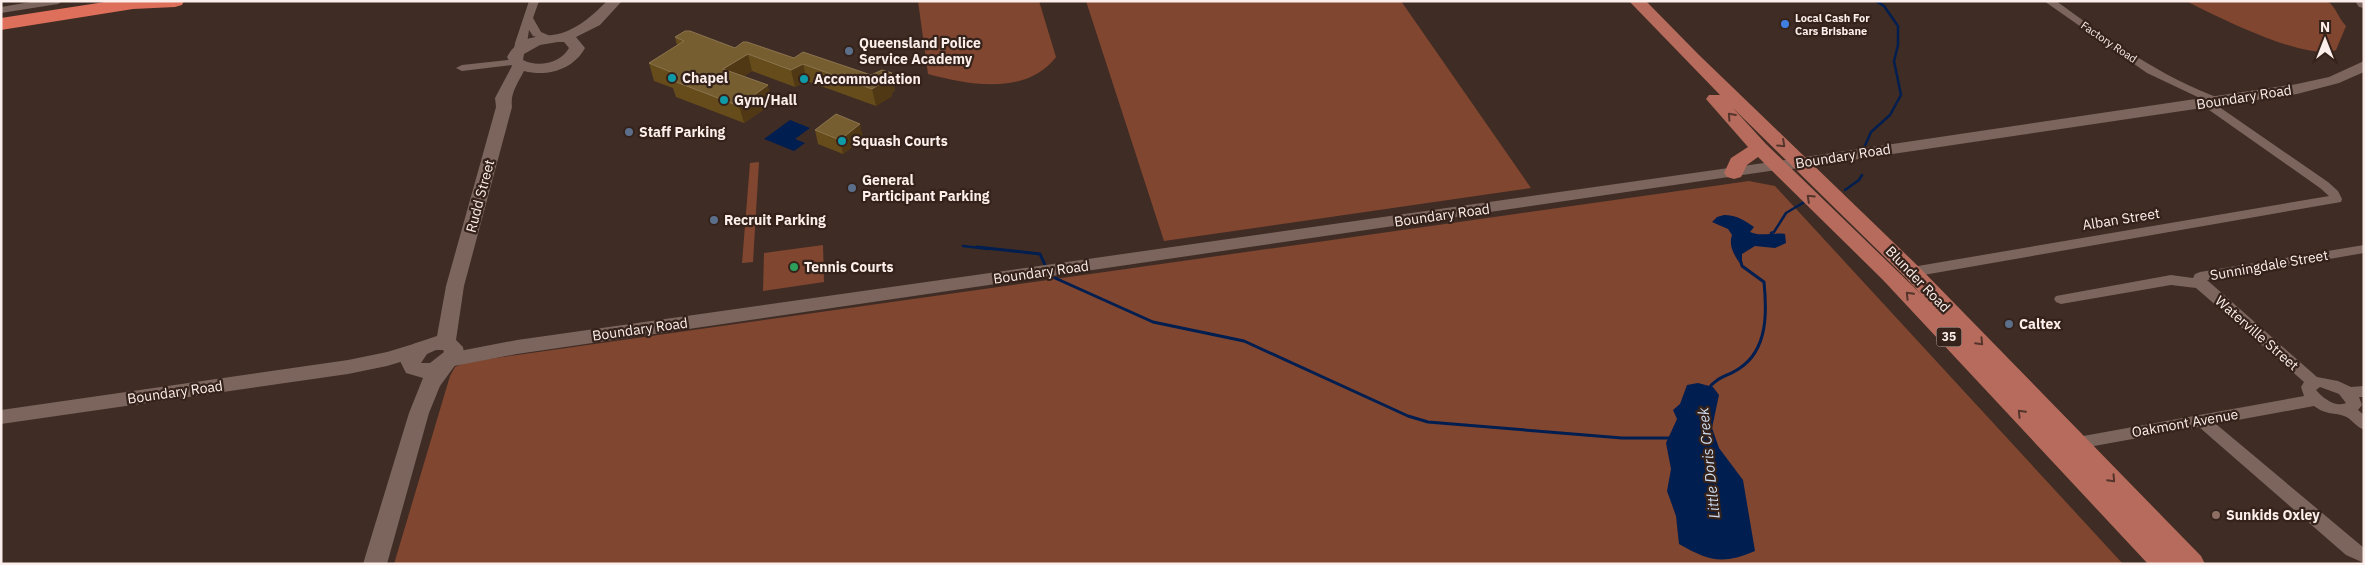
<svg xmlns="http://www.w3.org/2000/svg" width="2365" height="565" font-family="'IBM Plex Sans',sans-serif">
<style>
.green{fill:#804630}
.water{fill:#001e50}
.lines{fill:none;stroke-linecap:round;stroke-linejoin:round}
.stream-far1{stroke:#001e50;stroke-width:2.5}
.stream{stroke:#001e50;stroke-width:3}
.minor{fill:#7b655d;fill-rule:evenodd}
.tertiary{fill:#7b655d;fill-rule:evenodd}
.secondary{fill:#7b655d;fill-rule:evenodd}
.primary{fill:#b66b5c;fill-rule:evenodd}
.motorway{fill:#dd6f5b;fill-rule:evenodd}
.wall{fill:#664c1b}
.shaded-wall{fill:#503815}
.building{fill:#765e31;stroke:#8b744e}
.oneway{stroke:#54342b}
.shop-dot{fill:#3f7fe0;stroke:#34221b;stroke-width:2}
.service-dot{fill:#5c6f8a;stroke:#34221b;stroke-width:2}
.culture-dot{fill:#0f9aa8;stroke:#34221b;stroke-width:2}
.leisure-dot{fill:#2e9e5b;stroke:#34221b;stroke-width:2}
.education-dot{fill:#8d6e63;stroke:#34221b;stroke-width:2}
.labels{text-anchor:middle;stroke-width:4.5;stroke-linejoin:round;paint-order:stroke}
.far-poi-label{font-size:11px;font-weight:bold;fill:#fceeea;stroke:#34221b;text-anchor:start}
.far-street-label{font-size:11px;fill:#fceeea;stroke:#34221b}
.shield{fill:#34221b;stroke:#c0b1ac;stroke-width:1}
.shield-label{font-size:12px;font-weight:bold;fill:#fceeea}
.poi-label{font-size:14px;font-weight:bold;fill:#fceeea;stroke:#34221b;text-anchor:start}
.street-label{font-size:14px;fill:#fceeea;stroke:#34221b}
.water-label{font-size:15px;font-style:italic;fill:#cedcf0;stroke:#34221b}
</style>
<rect width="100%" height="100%" fill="#3f2c24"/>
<path class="green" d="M918,1H1039L1056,57C1026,96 969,85 928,74Z
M1086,1H1401L1531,188L1164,241Z
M2186,1H2327C2336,6 2338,18 2346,26L2336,50C2306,62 2216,16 2186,1Z
M759,162L753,262L742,263L750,163Z
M1749,181L1775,186L2123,564H394L450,376L455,367L467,362Z
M823,245L824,282L763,291L764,253Z"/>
<path class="water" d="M790,120L810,128L795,139L805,143L794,151L764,139Z
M1724,215C1737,215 1744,220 1754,227L1750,232C1760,237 1773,232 1785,234L1786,243L1775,248L1755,246L1742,254V266C1735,257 1728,246 1732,235L1728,229L1712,222L1717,217Z
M1698,383L1713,387L1719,395L1712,428L1719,448L1743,480L1755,551C1722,565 1709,561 1679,544L1676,516L1667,491L1671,469L1666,443L1677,419L1673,410L1680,404L1687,385Z"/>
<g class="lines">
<path class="stream-far1" d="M1864,148L1871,132L1890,115L1901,95L1894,61L1898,45V26L1884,6L1876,1
M1845,190L1859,180L1862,175
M1771,233L1774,232L1786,213L1806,201
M963,246L989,249"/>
<path class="stream" d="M977,247L1040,254L1045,265
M1055,278L1153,322L1244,341L1408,416L1428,422L1622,438H1670
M1708,389C1716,377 1729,376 1740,368C1768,349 1767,312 1764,282L1742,266L1741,262"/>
<path class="minor" d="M36,1H63L58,4L1,13V7Z
M529,1H539L533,18L541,32L555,38L550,41L533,36L529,30L526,50L520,53L514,50L515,43Z
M2044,1H2056C2109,39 2160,77 2222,99L2224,101L2222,103L2215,104L2328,182L2338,191L2342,199L2341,202L1912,277L1907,275L1905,272L1907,269L1912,267L2329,196L2320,188L2202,105L2200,103L2204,100L2147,73Z
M516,59L522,62L520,64L462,71L456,68L462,65Z
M2364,245V253L2207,280L2317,377L2338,381L2351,387L2364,386V397H2359L2362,405L2358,410L2364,415V430C2356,427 2351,418 2344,416C2332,412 2326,415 2314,406L2216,424L2364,548V563L2346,555L2199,427L2072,450L2066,448L2064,444L2066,440L2072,438L2304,396L2301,387L2304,382L2196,288L2171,285L2061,304L2056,302L2054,299L2056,296L2171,275L2193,278L2195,274L2200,272ZM2320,387L2339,394L2346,403C2335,408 2323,398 2316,390Z"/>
<path class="tertiary" d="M1778,161L1784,163L1786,166L1784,169L517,354L449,367L442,365L440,360L442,355L449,353L517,340Z
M420,342L427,344L429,349L427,354L387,366L348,374L1,424V410L348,360L387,352Z"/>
<path class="secondary" d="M607,1H622L600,25L576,37L585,48C573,70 547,77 524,71C518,83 510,93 512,107L464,286L456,340L463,347L464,353L440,386L429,413L387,564H363L409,413L423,378L406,373L400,361L413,344L437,336L446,286L496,107L495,98L512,66L507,57C521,32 540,39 562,33C580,27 594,14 607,1ZM558,42H564L569,48C561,63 538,68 523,60L524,54L540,45ZM436,350H443L444,352L430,363H421L427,354Z
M2355,1H2364V8L2359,7Z
M2364,61V72L2339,83L2297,94L1778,171L1772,170L1770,166L1772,162L1778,161L2297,84L2329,77Z"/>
<path class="primary" d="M1629,1H1646L1698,54L1919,267L2201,556L2205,564H2148L1883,280L1758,157L1747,165L1741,177L1734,179L1727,177L1724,173L1731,158L1748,147L1706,99L1709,95H1720ZM1733,108L1905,277L1921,294L1766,144Z"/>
<path class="motorway" d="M111,1H184L182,5L175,7L133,9L1,30V18Z"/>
</g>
<path class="wall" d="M675,37L794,58L895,90L891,94L892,96L876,106L807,81L795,87L752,71L744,76L773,103L744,123L676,97L673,88L654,81L649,63L677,45Z
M815,130L863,138L843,154L818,144Z"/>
<path class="shaded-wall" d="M748,54L752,71L728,86L723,69Z
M803,64L807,81L795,87L791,70Z
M892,73L895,90L891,94L892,96L876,106L872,89L887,78Z
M768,85L773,103L744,123L739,106Z
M860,124L863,138L843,154L840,140Z"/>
<path class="building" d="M685,31H690L735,48L743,42H747L794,58L803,52L871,75L882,70L892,73L887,78L888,79L872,89L803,64L791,70L748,54L723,69L768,85L739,106L671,80L678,75L649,63L684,41L675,37Z
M836,114L860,124L840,140L815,130Z"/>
<defs><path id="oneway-chevron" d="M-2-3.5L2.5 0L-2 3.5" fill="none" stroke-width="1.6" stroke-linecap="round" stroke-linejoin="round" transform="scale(1.25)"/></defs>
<g class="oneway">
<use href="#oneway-chevron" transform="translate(1731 116) rotate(-132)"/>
<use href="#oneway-chevron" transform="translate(1782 144) rotate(43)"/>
<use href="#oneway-chevron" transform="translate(1810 198) rotate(-137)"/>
<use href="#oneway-chevron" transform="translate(1909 295) rotate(-134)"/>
<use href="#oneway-chevron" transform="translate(1980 342) rotate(46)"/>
<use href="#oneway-chevron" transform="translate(2021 413) rotate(-134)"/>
<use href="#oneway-chevron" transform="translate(2112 479) rotate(47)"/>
</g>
<circle class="shop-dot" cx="1785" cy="24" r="5"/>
<g class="service-dot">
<circle cx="849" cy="51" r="5"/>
<circle cx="629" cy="132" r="5"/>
<circle cx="852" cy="188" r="5"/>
<circle cx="714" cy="220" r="5"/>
<circle cx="2009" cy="324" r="5"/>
</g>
<g class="culture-dot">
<circle cx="672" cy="78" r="5"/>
<circle cx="804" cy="79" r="5"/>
<circle cx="724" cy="100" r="5"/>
<circle cx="842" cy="141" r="5"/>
</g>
<circle class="leisure-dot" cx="794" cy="267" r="5"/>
<circle class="education-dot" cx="2216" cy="515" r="5"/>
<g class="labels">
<g class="far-poi-label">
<text x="1795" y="22">Local Cash For<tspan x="1795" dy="13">Cars Brisbane</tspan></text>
</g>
<g class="far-street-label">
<text transform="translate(2109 42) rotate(34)" y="4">Factory Road</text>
</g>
<rect class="shield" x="1936.5" y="327.5" width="25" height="19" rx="4"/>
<g class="shield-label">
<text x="1949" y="341">35</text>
</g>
<g class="poi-label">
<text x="859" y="48">Queensland Police<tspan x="859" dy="16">Service Academy</tspan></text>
<text x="682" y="83">Chapel</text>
<text x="814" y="84">Accommodation</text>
<text x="734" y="105">Gym/Hall</text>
<text x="639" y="137">Staff Parking</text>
<text x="852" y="146">Squash Courts</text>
<text x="862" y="185">General<tspan x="862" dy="16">Participant Parking</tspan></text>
<text x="724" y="225">Recruit Parking</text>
<text x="804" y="272">Tennis Courts</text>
<text x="2019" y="329">Caltex</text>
<text x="2226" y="520">Sunkids Oxley</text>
</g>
<g class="street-label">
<text transform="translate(2244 97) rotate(-9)" y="5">Boundary Road</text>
<text transform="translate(1843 156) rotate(-9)" y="5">Boundary Road</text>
<text transform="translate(480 196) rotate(-75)" y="5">Rudd Street</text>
<text transform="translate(1442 215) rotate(-8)" y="5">Boundary Road</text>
<text transform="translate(2121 219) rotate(-9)" y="5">Alban Street</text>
<text transform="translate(2269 265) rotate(-10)" y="5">Sunningdale Street</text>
<text transform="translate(1041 272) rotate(-8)" y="5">Boundary Road</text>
<text transform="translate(1918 279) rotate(46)" y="5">Blunder Road</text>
<text transform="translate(640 329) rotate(-8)" y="5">Boundary Road</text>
<text transform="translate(2257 333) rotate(41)" y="5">Waterville Street</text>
<text transform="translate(175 392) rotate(-8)" y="5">Boundary Road</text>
<text transform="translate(2185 423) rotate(-10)" y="5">Oakmont Avenue</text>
</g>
<g class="water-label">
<text transform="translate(1709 463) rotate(-96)" y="5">Little Doris Creek</text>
</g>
</g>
<rect width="2365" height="565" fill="none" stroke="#fceeea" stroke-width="5"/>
<g transform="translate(2325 40)" stroke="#34221b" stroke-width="4" paint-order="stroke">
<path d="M0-4L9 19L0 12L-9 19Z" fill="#fceeea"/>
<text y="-8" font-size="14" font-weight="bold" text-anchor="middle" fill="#fceeea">N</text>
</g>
</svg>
